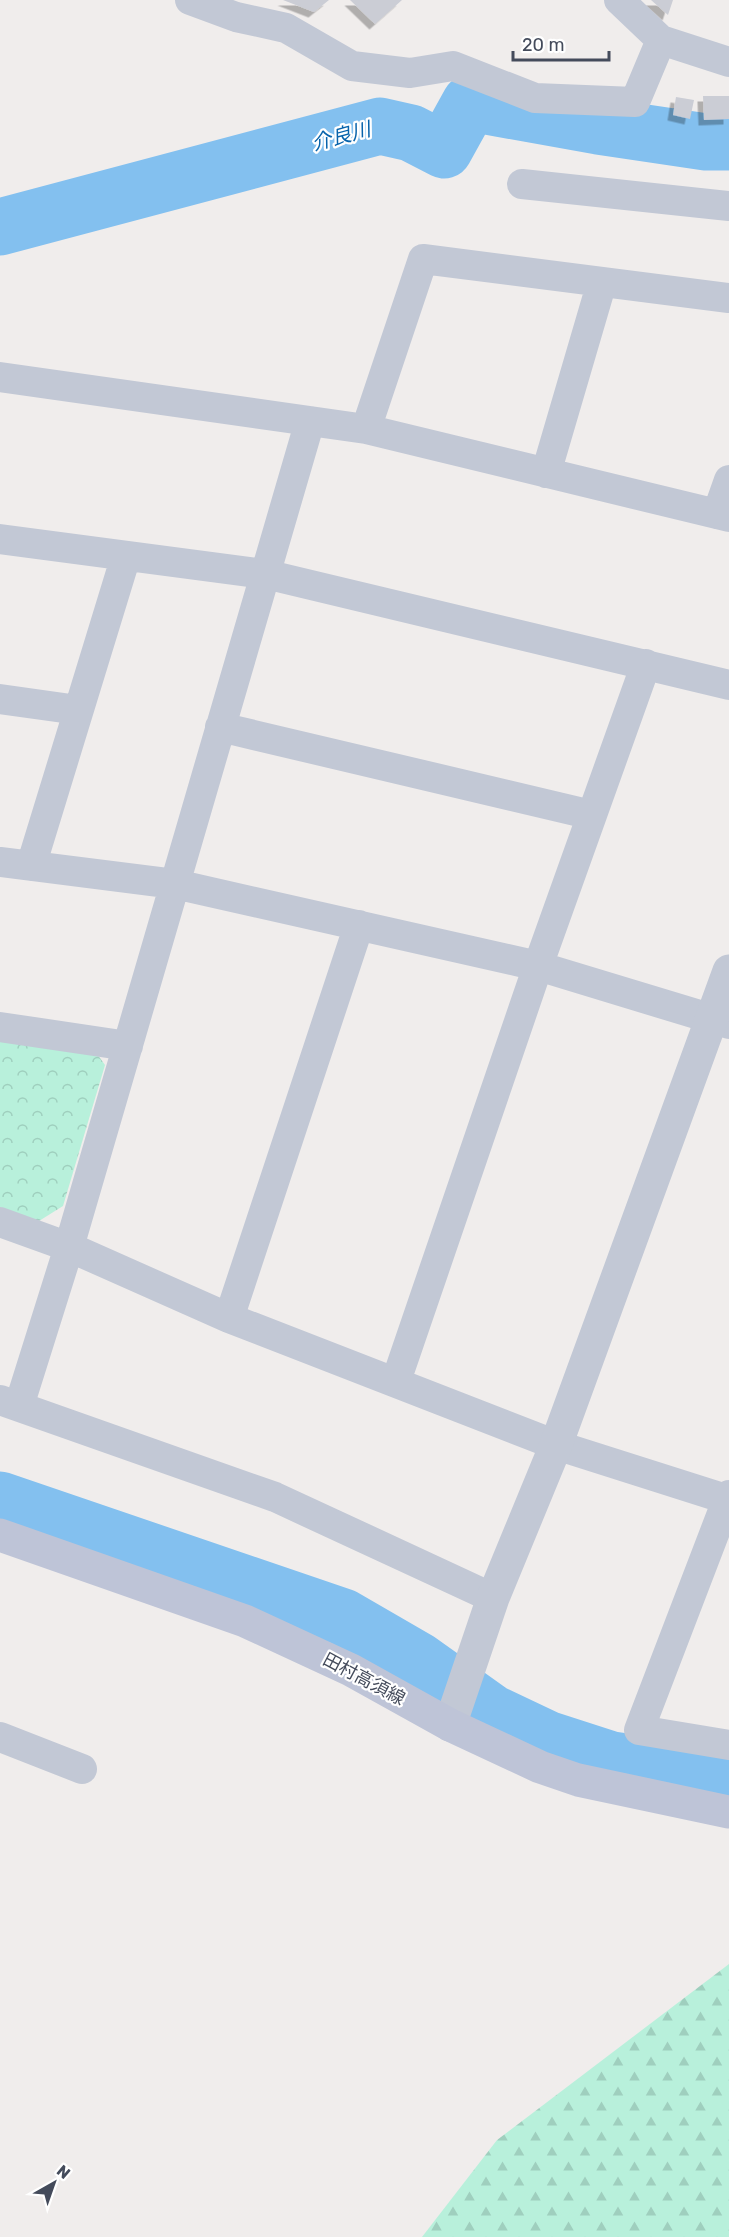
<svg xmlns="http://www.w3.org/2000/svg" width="729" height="2237" font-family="Rubik,'Noto Sans JP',sans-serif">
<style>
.forest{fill:url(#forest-firs)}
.park{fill:url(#park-crowns)}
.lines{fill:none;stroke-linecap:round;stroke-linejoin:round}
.river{stroke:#83c0ef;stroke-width:57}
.building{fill:#cbcdd5;filter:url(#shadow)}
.minor{stroke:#c2c8d5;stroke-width:30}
.tertiary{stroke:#c2c8d5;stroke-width:33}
.secondary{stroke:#bec4d7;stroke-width:33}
.labels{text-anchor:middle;stroke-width:4.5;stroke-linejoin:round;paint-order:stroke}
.street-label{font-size:18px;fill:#444b5b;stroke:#fff}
.water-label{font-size:20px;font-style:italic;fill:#0763ab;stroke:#fff}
</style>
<defs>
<pattern id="forest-firs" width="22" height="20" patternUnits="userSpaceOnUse" patternTransform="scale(1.5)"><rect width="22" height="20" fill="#b8f0db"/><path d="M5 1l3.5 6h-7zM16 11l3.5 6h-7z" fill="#9fcfbe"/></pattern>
<pattern id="park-crowns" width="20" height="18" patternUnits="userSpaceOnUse" patternTransform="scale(1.5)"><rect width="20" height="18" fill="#b8f0db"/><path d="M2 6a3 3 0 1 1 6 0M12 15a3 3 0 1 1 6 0" fill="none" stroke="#9fcfbe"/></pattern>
<filter id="shadow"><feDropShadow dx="-5.5" dy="5.5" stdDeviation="0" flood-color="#0004"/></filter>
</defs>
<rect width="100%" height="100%" fill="#f0edec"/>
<path class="forest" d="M729,1964V2237H422L497,2140Z"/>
<path class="park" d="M0,1038L95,1051L105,1065L63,1206L39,1221L0,1207Z"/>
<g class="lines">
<path class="river" d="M0,227L380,126L411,133L444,150L470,103L598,126L706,142H729
M0,1500L343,1617L419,1661L492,1713L547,1739L612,1760L729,1777"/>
</g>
<path class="building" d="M283,0H329L314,12Z
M350,0H402L375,24Z
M651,0H673L668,15Z
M703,96H729V119L704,120Z
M676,97L694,100L690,119L673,115Z"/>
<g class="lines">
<path class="minor" d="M190,0L236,17L286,28L352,66L410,73L453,66L535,98L635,102L661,40
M619,0L661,40L729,62
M522,184L729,206
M0,377L366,429L729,517
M366,429L423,259L729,298
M546,473L602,282
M717,514L729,480
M0,539L265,574L729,685
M0,699L78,710
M220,727L592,815
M0,862L175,884L538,966L729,1024
M31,866L126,556
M0,1027L128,1046
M0,1222L69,1247L229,1318L556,1445L729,1500
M229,1318L359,925
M396,1381L538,966L646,664
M0,1400L275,1497L493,1598
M19,1406L69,1247L310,421
M729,1495L639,1730L729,1745
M0,1737L82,1769"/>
<path class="tertiary" d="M450,1725L493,1598L556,1445L729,971"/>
<path class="secondary" d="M0,1535L245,1621L351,1670L450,1725L540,1767L578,1780L729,1812"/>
</g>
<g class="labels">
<g class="street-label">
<text transform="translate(364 1679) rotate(28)" y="6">田村高須線</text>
</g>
<g class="water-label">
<text transform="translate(341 136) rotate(-15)" y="7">介良川</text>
</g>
</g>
<g transform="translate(54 2183) rotate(40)" stroke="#ffffff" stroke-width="4.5" paint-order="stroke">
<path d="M0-4.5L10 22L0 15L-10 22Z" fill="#444b5b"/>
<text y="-9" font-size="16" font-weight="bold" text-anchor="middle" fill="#444b5b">N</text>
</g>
<path d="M513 51v9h96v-9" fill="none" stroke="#444b5b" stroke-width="3"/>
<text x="522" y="51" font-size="18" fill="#444b5b" stroke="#ffffff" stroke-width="4.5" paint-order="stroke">20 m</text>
</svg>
